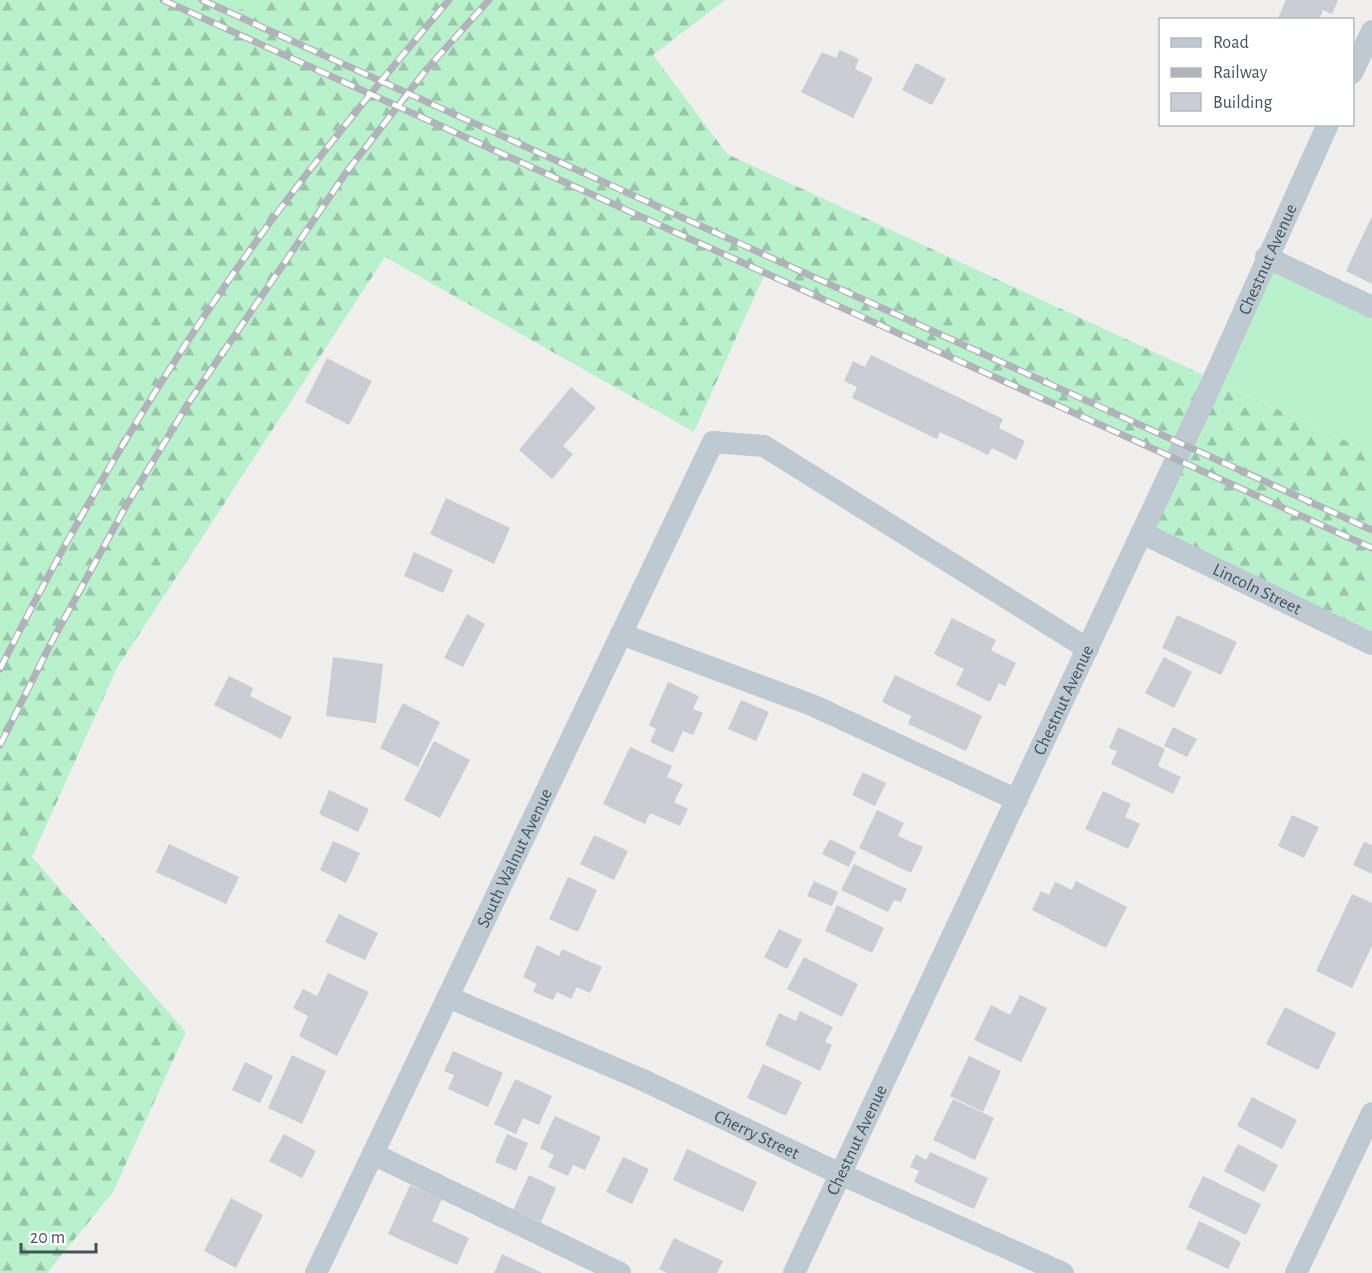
<svg xmlns="http://www.w3.org/2000/svg" width="1372" height="1273" font-family="'Alegreya Sans',sans-serif">
<style>
.grass{fill:#baf1cd}
.forest{fill:url(#forest-firs)}
.building{fill:#cacdd3}
.lines{fill:none;stroke-linecap:round;stroke-linejoin:round}
.minor{stroke:#bec9d1;stroke-width:22}
.rail-casing{stroke:#b0b3b9;stroke-width:7}
.rail{stroke:#fff;stroke-width:4.5;stroke-dasharray:14;stroke-linecap:butt}
.labels{text-anchor:middle;stroke-width:4.5;stroke-linejoin:round;paint-order:stroke}
.street-label{font-size:18px;fill:#45525c;stroke:#fff}
</style>
<defs>
<pattern id="forest-firs" width="22" height="20" patternUnits="userSpaceOnUse" patternTransform="scale(1.5)"><rect width="22" height="20" fill="#baf1cd"/><path d="M5 1l3.5 6h-7zM16 11l3.5 6h-7z" fill="#99c6aa"/></pattern>
</defs>
<rect width="100%" height="100%" fill="#f1eeee"/>
<path class="grass" d="M202,0H268L230,13Z
M1266,257L1372,307V453L1213,379Z"/>
<path class="forest" d="M0,0H202L230,13L268,0H725L653,55L727,154L1372,453V644L1142,533L1175,459L765,273L694,432L385,257L117,668L32,857L186,1032L113,1192L47,1273H0Z"/>
<path class="building" d="M1286,0H1338L1332,14L1323,10L1319,20H1282L1278,18Z
M840,50L859,59L855,69L873,78L853,118L801,92L822,52L836,58Z
M916,63L946,79L932,105L902,90Z
M1372,216V284L1346,271Z
M871,355L1003,419L999,428L1025,441L1016,460L992,448L988,455L940,432L937,439L852,398L857,387L844,381L853,361L865,367Z
M327,358L372,381L349,425L305,402Z
M571,387L596,408L563,446L573,454L552,479L519,450Z
M446,498L510,528L494,564L430,534Z
M414,552L453,570L443,593L404,576Z
M467,614L485,624L463,667L444,658Z
M1177,615L1237,642L1221,675L1162,648Z
M952,618L996,640L991,650L1016,663L1005,686L999,683L990,702L956,685L964,669L934,654Z
M333,657L383,664L376,723L326,716Z
M1164,657L1192,672L1174,708L1145,693Z
M895,675L982,716L966,751L908,724L911,716L882,702Z
M229,676L253,688L250,696L292,717L281,739L214,705Z
M668,682L699,696L693,709L703,713L693,735L683,731L673,753L650,742L656,729L649,725Z
M741,700L769,712L756,741L728,729Z
M403,703L440,722L418,767L380,748Z
M1118,727L1165,749L1158,766L1181,777L1173,794L1111,764L1117,751L1109,748Z
M1173,727L1197,739L1187,757L1164,746Z
M434,741L470,760L440,818L404,800Z
M630,747L672,766L667,777L683,784L674,802L688,809L680,826L650,813L645,824L603,804Z
M863,772L886,783L875,806L852,795Z
M329,790L369,809L358,832L319,814Z
M1103,791L1131,804L1125,817L1140,824L1128,849L1085,829Z
M877,810L904,823L898,836L923,847L911,873L859,848Z
M1292,815L1319,827L1304,858L1278,846Z
M594,835L628,851L614,880L580,864Z
M830,839L856,852L849,867L822,854Z
M333,841L360,853L346,883L320,870Z
M1364,842L1372,845V874L1353,865Z
M169,844L239,877L226,904L156,872Z
M854,864L907,889L901,902L894,900L888,912L841,890Z
M568,877L597,890L578,932L549,919Z
M814,881L838,892L832,906L807,896Z
M1076,881L1127,907L1106,948L1032,910L1041,891L1049,895L1055,882L1072,890Z
M1352,894L1372,903V946L1352,988L1316,971Z
M837,905L884,928L872,953L825,931Z
M339,914L378,933L365,960L325,942Z
M779,929L802,940L787,969L764,957Z
M537,945L559,956L562,949L602,967L590,993L577,987L571,999L557,992L553,1000L533,992L537,984L523,977Z
M804,957L858,984L842,1017L787,989Z
M328,973L369,992L337,1056L299,1036L308,1016L293,1008L303,989L317,996Z
M1020,995L1047,1008L1021,1062L974,1040L991,1005L1010,1015Z
M1285,1007L1336,1033L1318,1070L1266,1044Z
M800,1011L833,1027L825,1042L832,1045L820,1071L765,1045L779,1013L796,1021Z
M453,1051L503,1073L488,1107L448,1089L454,1075L444,1071Z
M292,1055L326,1071L302,1124L268,1108Z
M969,1056L1001,1071L983,1112L950,1096Z
M245,1062L273,1076L260,1103L232,1090Z
M763,1064L802,1082L786,1116L747,1098Z
M515,1079L552,1096L539,1125L523,1118L516,1134L494,1124Z
M1252,1097L1297,1120L1282,1149L1237,1126Z
M953,1099L994,1118L975,1160L933,1140Z
M555,1116L601,1137L585,1170L573,1165L568,1176L548,1167L554,1155L540,1148Z
M284,1134L316,1151L302,1178L269,1161Z
M507,1134L528,1143L516,1171L495,1162Z
M1238,1144L1278,1165L1264,1192L1224,1171Z
M687,1149L757,1182L743,1212L673,1180Z
M930,1152L988,1178L974,1209L914,1182L919,1171L910,1167L916,1154L926,1160Z
M623,1157L649,1169L632,1204L606,1192Z
M529,1175L556,1188L541,1222L513,1210Z
M1203,1176L1261,1204L1246,1235L1188,1207Z
M410,1185L442,1199L432,1221L469,1238L457,1265L388,1234Z
M231,1198L263,1215L236,1268L204,1251Z
M1199,1221L1241,1242L1228,1269L1186,1249Z
M674,1238L723,1261L717,1273H667L659,1269Z
M502,1254L542,1273H494Z"/>
<g class="lines">
<g class="minor">
<path d="M1352,73L1372,31"/>
<path d="M1266,257L1372,307"/>
<path id="s1" d="M1142,533L1372,644"/>
<path d="M621,634L812,705L1017,800"/>
<path id="s2" d="M448,997L643,1080L840,1174L1063,1273"/>
<path d="M373,1154L620,1273"/>
<path id="s3" d="M316,1273L713,442L764,446L1088,649"/>
<path id="s4" d="M794,1273L1205,398L1328,124"/>
<path d="M1296,1273L1372,1113"/>
</g>
<defs>
<path id="rail" d="M163,0L1372,548
M202,0L1372,530
M0,669C82,506 176,347 286,201C338,132 393,66 449,0
M0,745L50,645L126,506L189,402L348,170L426,70L489,0"/>
</defs>
<use href="#rail" class="rail-casing"/>
<use href="#rail" class="rail"/>
</g>
<g class="labels">
<g class="street-label">
<text dy="6" stroke="none"><textPath href="#s4" startOffset="1119">Chestnut Avenue</textPath></text>
<text dy="6" stroke="none"><textPath href="#s1" startOffset="128">Lincoln Street</textPath></text>
<text dy="6" stroke="none"><textPath href="#s4" startOffset="633">Chestnut Avenue</textPath></text>
<text dy="6" stroke="none"><textPath href="#s3" startOffset="460">South Walnut Avenue</textPath></text>
<text dy="6" stroke="none"><textPath href="#s2" startOffset="338">Cherry Street</textPath></text>
<text dy="6" stroke="none"><textPath href="#s4" startOffset="147">Chestnut Avenue</textPath></text>
</g>
</g>
<rect x="1159" y="18" width="195" height="108" fill="#ffffff" stroke="#b5babe" stroke-width="1.5"/>
<rect x="1171" y="38" width="30" height="9" fill="#bec9d1" stroke="#b5babe" stroke-width="1.5"/>
<text x="1213" y="48" font-size="18" fill="#45525c">Road</text>
<rect x="1171" y="68" width="30" height="9" fill="#b0b3b9" stroke="#b5babe" stroke-width="1.5"/>
<text x="1213" y="78" font-size="18" fill="#45525c">Railway</text>
<rect x="1171" y="93" width="30" height="18" fill="#cacdd3" stroke="#b5babe" stroke-width="1.5"/>
<text x="1213" y="108" font-size="18" fill="#45525c">Building</text>
<path d="M21 1243v9h75v-9" fill="none" stroke="#45525c" stroke-width="3"/>
<text x="30" y="1243" font-size="18" fill="#45525c" stroke="#ffffff" stroke-width="4.5" paint-order="stroke">20 m</text>
</svg>
